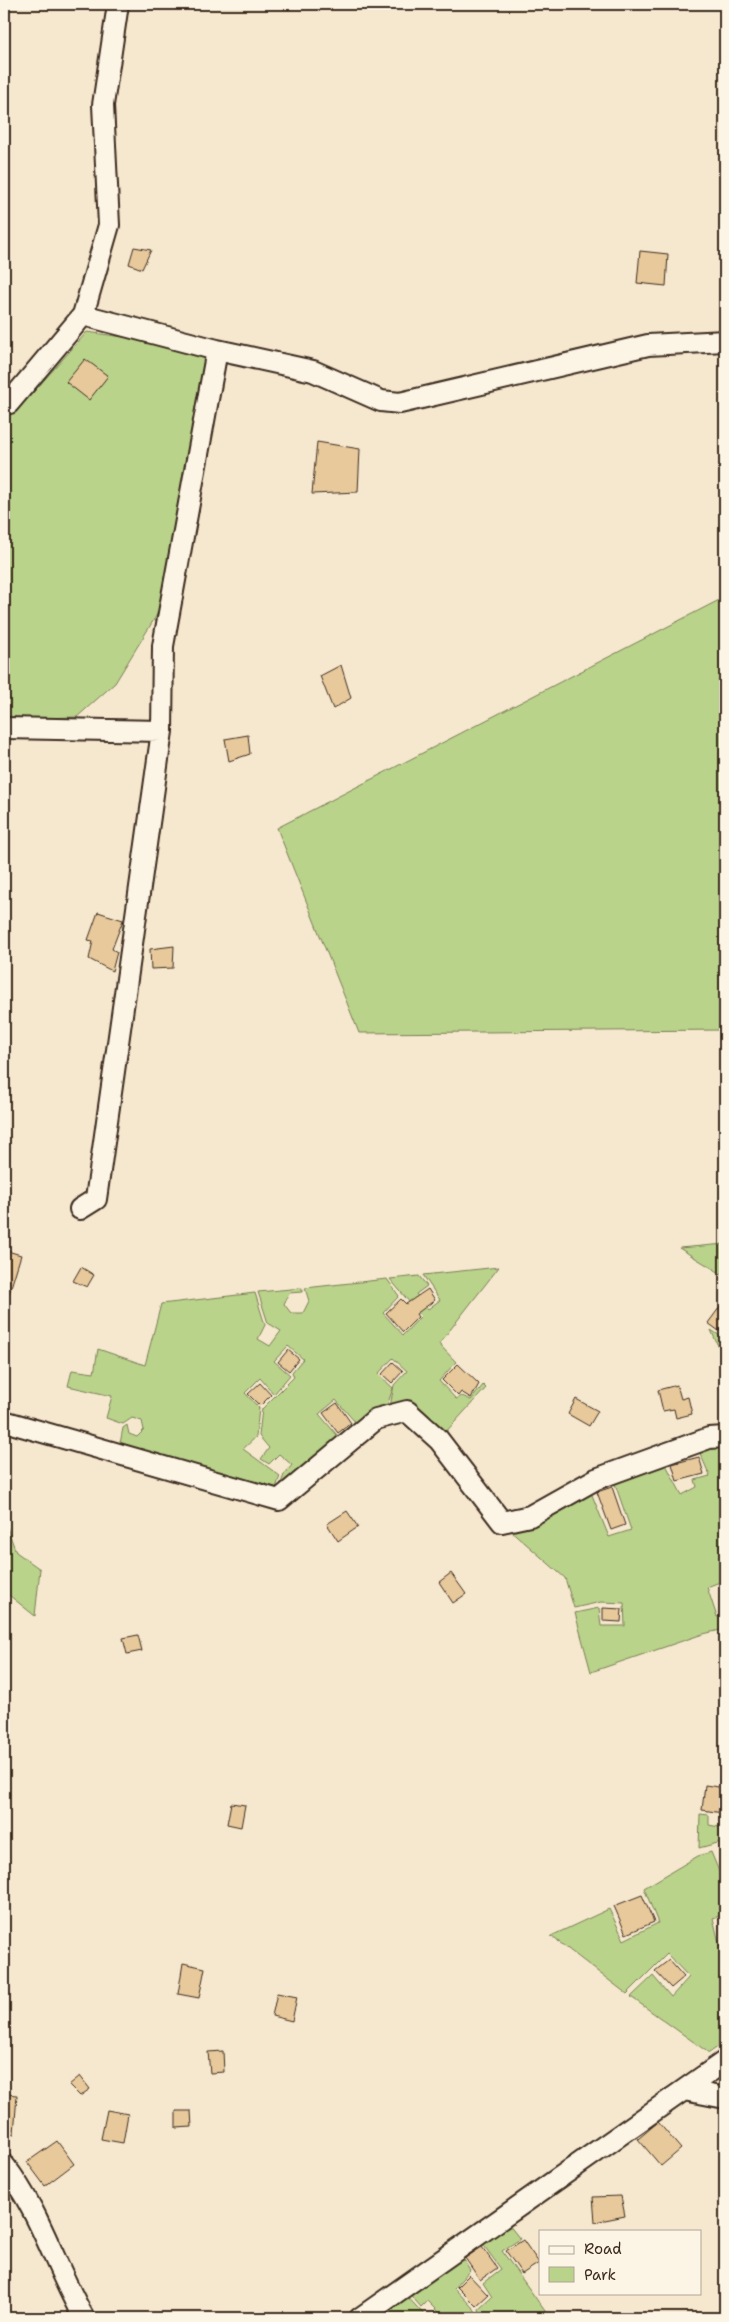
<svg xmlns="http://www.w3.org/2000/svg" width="729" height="2322" font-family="'Shantell Sans',sans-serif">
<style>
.green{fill:#b9d38b;stroke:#7a7e54}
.building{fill:#e8c99b;stroke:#3b2a1e}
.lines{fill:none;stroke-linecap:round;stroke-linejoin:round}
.street-casing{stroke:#3b2a1e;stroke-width:24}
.street{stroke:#fcf5e5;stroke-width:20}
</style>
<rect width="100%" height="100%" fill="#f6e8cf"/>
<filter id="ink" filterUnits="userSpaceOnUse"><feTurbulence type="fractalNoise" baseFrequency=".02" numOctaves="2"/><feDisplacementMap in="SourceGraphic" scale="10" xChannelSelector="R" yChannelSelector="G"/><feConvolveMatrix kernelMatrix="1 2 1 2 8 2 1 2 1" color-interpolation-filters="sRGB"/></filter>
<g filter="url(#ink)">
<path class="green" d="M87,332L217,350L158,613L115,683L77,717L4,719V420L20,407Z
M725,597V1030L359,1033L277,828Z
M725,1244V1276L679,1248Z
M499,1267L439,1344L456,1362L439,1381L456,1399L462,1396L471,1400L483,1385L486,1388L443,1435L390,1407L394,1385L407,1371L393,1358L378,1374L393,1388L386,1409L344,1442L342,1433L355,1422L336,1400L319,1414L337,1435L340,1444L277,1493L284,1475L292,1465L279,1454L269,1464L261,1459L269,1448L259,1436L262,1409L294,1377L292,1372L303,1359L288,1346L274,1361L290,1375L274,1394L260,1378L245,1393L259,1408L256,1437L243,1449L280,1476L273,1497L118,1454L123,1428L127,1425L129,1434L137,1437L144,1430L142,1421L132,1418L123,1424L106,1418L112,1396L68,1386L72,1370L94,1373L98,1349L145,1365L161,1304L255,1293L265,1325L258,1339L270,1346L281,1331L268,1323L258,1292L302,1288V1292L289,1293L284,1304L291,1313H303L309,1301L305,1288L387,1279L399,1296L383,1313L403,1335L421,1316L390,1279L419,1276L427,1286L416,1294L428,1309L440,1300L423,1275Z
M711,1330L722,1337L725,1332V1362Z
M725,1442V1580L707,1587L717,1617L725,1615V1629L703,1634L591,1672L575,1613L599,1608L601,1626H625L624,1603L601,1602L574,1608L565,1578L508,1528L590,1490L609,1537L631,1530L613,1478L664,1461L682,1495L697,1487L695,1480L710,1476L698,1449Z
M5,1522L16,1552L40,1569L35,1616L4,1591Z
M700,1814L709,1815V1825L724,1828L725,1825V1841L699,1848Z
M711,1852L723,1881L725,1880V1914L713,1918L722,1955H725V2042L709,2053L631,1997L653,1976L671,1997L689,1977L667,1954L627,1994L551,1936L609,1909L624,1940L658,1923L644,1888L698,1856Z
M505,2220L520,2239L502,2251L550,2318H481L479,2309L492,2297L483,2283L501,2269L479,2239Z
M460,2253L470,2270L454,2288L475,2310L476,2318H435L439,2313L427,2301L421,2307L407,2291Z
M404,2293L427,2318H369Z"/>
<path class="building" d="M134,247L151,250L142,269L129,264Z
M640,251L668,254L666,286L637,283Z
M85,359L108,376L89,400L66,382Z
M317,442L360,449L358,492L312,494Z
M341,665L351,698L333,709L320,676Z
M248,735L250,754L229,761L225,739Z
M98,912L123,920L112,949L117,952L112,971L89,959L93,941L88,940Z
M174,946L173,968L151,969L150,949Z
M4,1250L21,1255L7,1300L4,1299Z
M81,1267L94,1275L87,1287L73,1281Z
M428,1289L435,1300L416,1314L418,1317L403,1332L386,1313L401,1299L406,1304Z
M725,1300V1323L719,1331L708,1323Z
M288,1350L299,1359L289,1371L278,1362Z
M393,1362L403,1371L392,1383L382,1374Z
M458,1364L479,1384L471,1398L461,1392L458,1396L442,1380Z
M260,1383L271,1395L260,1406L248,1394Z
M677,1385L681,1399L688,1397L692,1414L676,1418L674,1409L663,1411L658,1390Z
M576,1399L598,1411L589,1426L568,1414Z
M337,1403L351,1423L338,1433L323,1413Z
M699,1457L704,1474L677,1481L672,1464Z
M612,1487L625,1525L611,1530L597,1492Z
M347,1511L358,1527L338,1541L327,1524Z
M451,1573L466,1594L453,1603L439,1582Z
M603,1608L622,1609L621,1622L603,1621Z
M138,1635L142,1651L127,1654L123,1638Z
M705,1785L725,1788V1810H723V1813L702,1810Z
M231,1803L245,1805L241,1827L227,1824Z
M642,1895L654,1922L626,1934L614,1906Z
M669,1960L684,1977L671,1988L655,1971Z
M183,1963L205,1968L199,1998L178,1994Z
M277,1993L297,1997L292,2021L272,2016Z
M223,2051L224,2072L210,2073L208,2052Z
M80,2076L90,2089L80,2096L69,2085Z
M4,2094L17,2095L14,2134H4Z
M107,2110L128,2114L123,2143L101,2139Z
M176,2111H191L192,2127L176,2128Z
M658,2122L681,2149L661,2166L638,2139Z
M57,2141L74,2164L45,2186L27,2162Z
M621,2196L625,2216L595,2222L593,2197Z
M523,2240L539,2263L522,2274L506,2251Z
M482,2247L497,2268L480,2280L465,2258Z
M469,2275L488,2295L476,2306L457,2287Z"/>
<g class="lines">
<defs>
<path id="street" d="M83,315L217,350L313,371L381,401L400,403L648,345L725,341
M4,402L9,403L83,315L109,225L103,105L118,4
M4,728L162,731
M80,1209L96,1199L162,731L163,646L217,350
M4,1421L279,1500L376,1419L407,1411L439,1440L502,1522L530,1516L596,1479L709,1438L725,1437
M684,2090L725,2098
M4,2165C39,2209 56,2269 84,2318
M360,2318L725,2061"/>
</defs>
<use href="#street" class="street-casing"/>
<use href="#street" class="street"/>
</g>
</g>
<rect width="729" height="2322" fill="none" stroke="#fcf5e5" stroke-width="20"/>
<rect x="10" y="10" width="709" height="2302" fill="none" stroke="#3b2a1e" stroke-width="2" filter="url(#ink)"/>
<rect x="539" y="2230" width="162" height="65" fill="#fcf5e5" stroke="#afa495"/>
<rect x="549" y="2246" width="25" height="8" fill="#fcf5e5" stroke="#afa495"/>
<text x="584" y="2254" font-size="15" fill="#3b2a1e">Road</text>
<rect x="549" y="2267" width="25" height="15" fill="#b9d38b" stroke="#afa495"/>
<text x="584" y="2280" font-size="15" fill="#3b2a1e">Park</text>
</svg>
